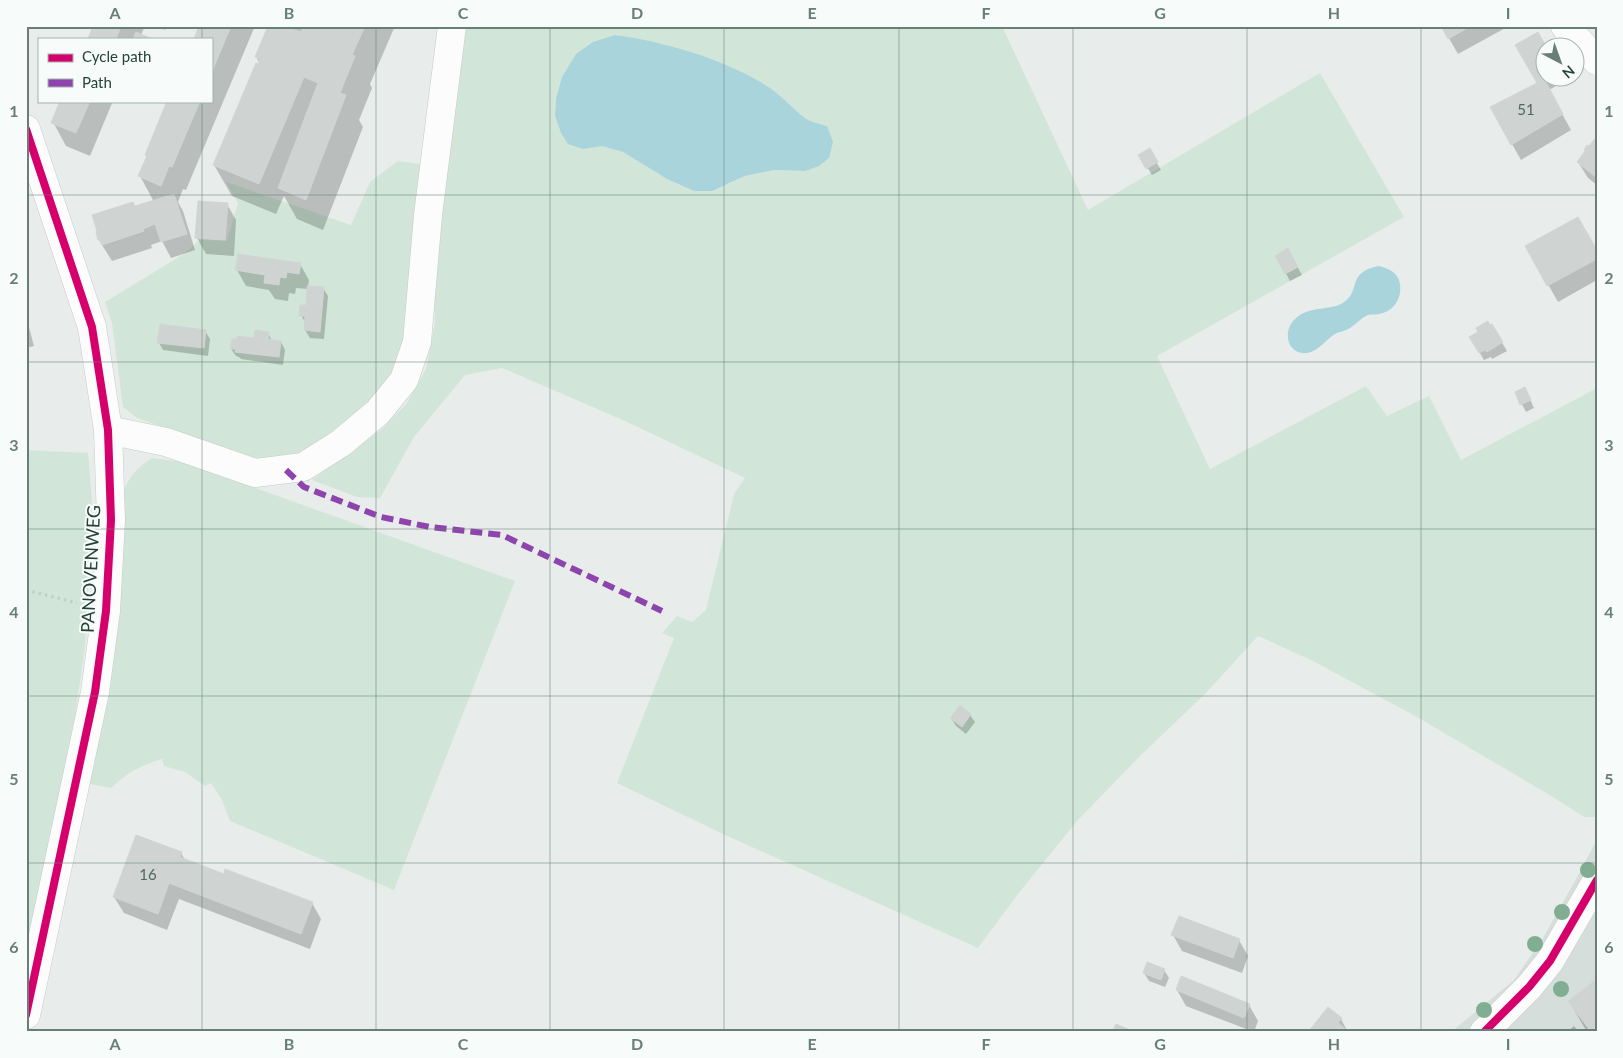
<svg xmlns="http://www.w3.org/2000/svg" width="1623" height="1058" font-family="Lato,sans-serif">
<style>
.built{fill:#d6dedb}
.green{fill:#d1e6d8;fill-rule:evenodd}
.water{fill:#a9d4db}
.shadow{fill:#0003}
.building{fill:#cfd4d2;stroke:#d1d6d4}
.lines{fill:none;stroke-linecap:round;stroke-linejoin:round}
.minor-casing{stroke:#c5cac8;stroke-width:29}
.path{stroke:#c3ccca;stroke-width:3;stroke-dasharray:2.5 4;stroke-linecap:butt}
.minor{stroke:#fcfcfc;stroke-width:28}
.quiet{stroke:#8e44ad;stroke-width:6;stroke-dasharray:12 6;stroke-linecap:butt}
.cycleway-casing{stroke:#f7fbf9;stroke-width:11}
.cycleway{stroke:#d6006c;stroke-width:8}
.tree{fill:#81ae93}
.grid{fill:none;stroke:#697e78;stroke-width:1;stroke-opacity:0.55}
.labels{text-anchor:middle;stroke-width:4;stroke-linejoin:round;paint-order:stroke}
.number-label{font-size:15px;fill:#506761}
.street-label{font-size:18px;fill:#24423a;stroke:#f7fbf9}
.neatline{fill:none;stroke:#697e78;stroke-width:2}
.grid-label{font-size:16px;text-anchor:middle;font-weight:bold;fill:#697e78}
</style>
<rect width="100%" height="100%" fill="#e8edeb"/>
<path class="built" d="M1597,839V1032H1451L1514,980L1543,938L1580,872Z"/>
<path class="green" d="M460,26H1002L1088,210L1320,73L1404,217L1157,356L1210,469L1366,386L1387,416L1429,396L1461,460L1597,388V817H1584L1548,794L1417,717L1313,661L1258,636L1205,694L1141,755L1077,821L1018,894L978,948L725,835L617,783L674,638L662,633L677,616L692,622L706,610L734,494L745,478L625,421L502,368L465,375L414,437L380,498L357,497L312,480L383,428L407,403L426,369L435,323L433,252ZM615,35C663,42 730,61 770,88C783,97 793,109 805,118C811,122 820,124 827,126L805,171L774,170L745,176L729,184L694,191L667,179L623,152L561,133L555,116L556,99Z
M398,161L421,164L408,320L400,359L385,387L365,407L296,458L277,461L247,456L137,418L123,407L112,323L105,302L182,255L200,240L227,241L238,203L226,182L351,225L370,182Z
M26,450L88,453L92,501L85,647L75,716L26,950Z
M152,458L183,462L515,581L394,890L230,821L222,800L211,783L205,786L185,772L164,766L162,759C140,766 128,772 111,788L84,783L119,502C128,480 131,472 152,458Z"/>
<path class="water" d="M615,35C663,41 730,61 770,88C783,97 793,109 805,118C811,122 820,124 827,126L833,142L829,158L819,166L805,171L774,170L745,176L712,191H694L667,179L623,152L602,146L583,149L568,144L561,133L555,116L556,99L562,77L576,54L593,42Z
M1378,266C1388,268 1398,272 1400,284C1402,299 1394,311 1379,314C1375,315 1371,314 1368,315C1359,319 1354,327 1346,330C1342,332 1338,332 1335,334C1326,339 1318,352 1307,353C1287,355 1282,331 1295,319C1311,304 1331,312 1344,302C1361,291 1346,273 1378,266Z"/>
<path class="shadow" d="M93,26H145L141,35L149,39H88Z
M156,26H167L165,30Z
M200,26H255L186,190L183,189L178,202L183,211L195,250L171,258L162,241L151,245L152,248L112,261L99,240L135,208L154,202L140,176L147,158L146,155L169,101H211V39Z
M270,26H395L370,84L372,88L359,120L363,127L323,230L297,219L284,196L276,214L232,196L214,165L260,63L256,57Z
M1442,26H1509L1458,54Z
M1546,48V78H1563L1565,81L1549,90L1571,130L1521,160L1491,107L1538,83Z
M62,101H113L90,156L66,146L53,122Z
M1597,138V185L1588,178L1578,162Z
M1149,150L1161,170L1152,175L1140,156Z
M227,204L236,220L234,256L206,254L197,238Z
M1527,247L1597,252V280L1558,302Z
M1288,250L1302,275L1290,281L1277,257Z
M300,264L309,280L308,287L323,288L328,296L324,339L310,338L305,330L306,324L301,315L307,307L308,289L296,288L295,294L289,293L288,301L275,299L269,290L246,286L237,270Z
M26,316L34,346L26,348Z
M1492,326L1507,351L1492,359L1491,357L1484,360L1471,338Z
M205,331L210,339L208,356L163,350L159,343Z
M268,333L272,341L281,342L285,350L283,365L241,359L239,357L236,356L231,349Z
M1516,393L1529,397L1534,408L1526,412Z
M970,715L975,722L966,734L956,726L951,718Z
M181,853L185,860L224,875L312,903L321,919L310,949L179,899L167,930L124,913L114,897Z
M1173,935L1239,940L1248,956L1242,973L1182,951Z
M1164,970L1169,978L1165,987L1149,981L1144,973Z
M1177,990L1249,1005L1258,1021L1254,1032L1186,1006Z
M1569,1001L1597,1032H1587Z
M1341,1019L1348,1032H1311Z
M1574,1026L1579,1032H1567Z"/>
<path class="building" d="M93,26H121L116,39H88Z
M199,26H231L211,74V39H194Z
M268,26H293L292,29L301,32L303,26H365L352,55L355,56L340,93L346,95L306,200L278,188L318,83L304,77L259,184L213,165L256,63L258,64L260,59L255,57Z
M1441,26H1471L1448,39Z
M136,32L152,39H133Z
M1538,32L1547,48H1546V70L1541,73L1563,114L1511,145L1490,107L1537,83L1515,45Z
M60,101H90L76,133L51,123Z
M167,101H200L172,167L169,166L161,186L138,176L147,156L145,155Z
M1597,136V178L1577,162L1585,151L1584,150L1587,145L1589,146Z
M1150,148L1158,162L1146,169L1138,155Z
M174,194L187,234L161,242L155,224L143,229L144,231L102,245L100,240H98L96,232L97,231L92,215L133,202L135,206Z
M198,201L228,203L225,240L195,238Z
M1578,217L1597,250V259L1547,286L1525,246Z
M1288,248L1298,267L1285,274L1275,256Z
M238,254L301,263L299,274L287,272L286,278L280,277L279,285L264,283L265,275L235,270Z
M307,286L324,287L320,332L304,330L305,316H299L300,305H306Z
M1488,321L1490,325L1492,324L1503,342L1487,352L1485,350L1479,353L1469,337L1478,332L1476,328Z
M160,324L206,330L204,348L157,343Z
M255,330L269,332L268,339L281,341L279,357L235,352L236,349H230L232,339H237V336L254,338Z
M1525,387L1531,400L1520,405L1515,392Z
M960,705L971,714L962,727L950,718Z
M136,835L182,852L180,857L224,874L225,869L313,902L301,934L169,883L158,914L113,897Z
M1179,916L1240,939L1233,958L1171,935Z
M1147,962L1165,969L1161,980L1143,973Z
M1181,976L1250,1004L1244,1018L1176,990Z
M1597,979V1032H1591L1568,1001Z
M1328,1007L1342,1018L1338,1023L1349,1032H1308Z
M1116,1024L1135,1032H1114L1113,1030Z"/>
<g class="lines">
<defs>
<path id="minor" d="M1565,26L1597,61
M26,129L92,327L108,430L111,520L106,611L95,692L26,1015
M108,430L166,442L255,473L303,467L341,443L378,412L404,380L417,342L428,215L452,26
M1484,1032L1529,987L1550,961L1597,880"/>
</defs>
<use href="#minor" class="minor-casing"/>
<path class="path" d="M26,590L77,603"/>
<use href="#minor" class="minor"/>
<path class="quiet" d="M286,470L304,487L381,517L430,527L502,535L662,611"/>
<defs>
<path id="cycleway" d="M26,129L92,327L108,430L111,520L106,611L95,692L26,1015
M1484,1032L1529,987L1550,961L1597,880"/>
</defs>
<use href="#cycleway" class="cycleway-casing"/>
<use href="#cycleway" class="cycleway"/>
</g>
<g class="tree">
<circle cx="1588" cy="870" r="8"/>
<circle cx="1562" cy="912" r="8"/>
<circle cx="1535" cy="944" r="8"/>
<circle cx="1561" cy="989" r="8"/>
<circle cx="1484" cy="1010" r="8"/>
</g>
<path class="grid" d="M202,26V39M376,26V1032M550,26V1032M724,26V1032M899,26V1032M1073,26V1032M1247,26V1032M1421,26V1032M202,101V1032M26,195H1597M26,362H1597M26,529H1597M26,696H1597M26,863H1597"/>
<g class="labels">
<g class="number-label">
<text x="1526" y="115">51</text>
<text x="148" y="880">16</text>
</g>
<g class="street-label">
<text transform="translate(91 569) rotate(-87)" y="6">PANOVENWEG</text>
</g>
</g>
<rect width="1623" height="1058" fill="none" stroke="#f7fbf9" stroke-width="55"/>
<rect x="38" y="38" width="175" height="65" fill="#f7fbf9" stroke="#a3b1ad"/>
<rect x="48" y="54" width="25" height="8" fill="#d6006c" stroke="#a3b1ad"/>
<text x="82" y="62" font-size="15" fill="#24423a">Cycle path</text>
<rect x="48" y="79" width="25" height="8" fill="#8e44ad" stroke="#a3b1ad"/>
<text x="82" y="88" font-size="15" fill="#24423a">Path</text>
<g transform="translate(1560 62) rotate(139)"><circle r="24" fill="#f7fbf9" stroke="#a3b1ad"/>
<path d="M0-4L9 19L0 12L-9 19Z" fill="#697e78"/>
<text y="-8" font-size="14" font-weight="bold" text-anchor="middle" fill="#24423a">N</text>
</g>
<rect x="28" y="28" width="1568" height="1002" class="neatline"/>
<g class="grid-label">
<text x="115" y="19">A</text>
<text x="289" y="19">B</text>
<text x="463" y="19">C</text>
<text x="637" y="19">D</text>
<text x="812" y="19">E</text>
<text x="986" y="19">F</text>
<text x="1160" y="19">G</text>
<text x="1334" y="19">H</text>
<text x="1508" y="19">I</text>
<text x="14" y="117">1</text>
<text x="1609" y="117">1</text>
<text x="14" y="284">2</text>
<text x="1609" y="284">2</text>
<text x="14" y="451">3</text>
<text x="1609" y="451">3</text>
<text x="14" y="618">4</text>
<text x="1609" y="618">4</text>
<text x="14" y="785">5</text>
<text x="1609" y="785">5</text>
<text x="14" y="953">6</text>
<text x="1609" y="953">6</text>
<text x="115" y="1050">A</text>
<text x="289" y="1050">B</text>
<text x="463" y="1050">C</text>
<text x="637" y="1050">D</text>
<text x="812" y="1050">E</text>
<text x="986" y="1050">F</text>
<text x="1160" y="1050">G</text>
<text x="1334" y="1050">H</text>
<text x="1508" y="1050">I</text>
</g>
</svg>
